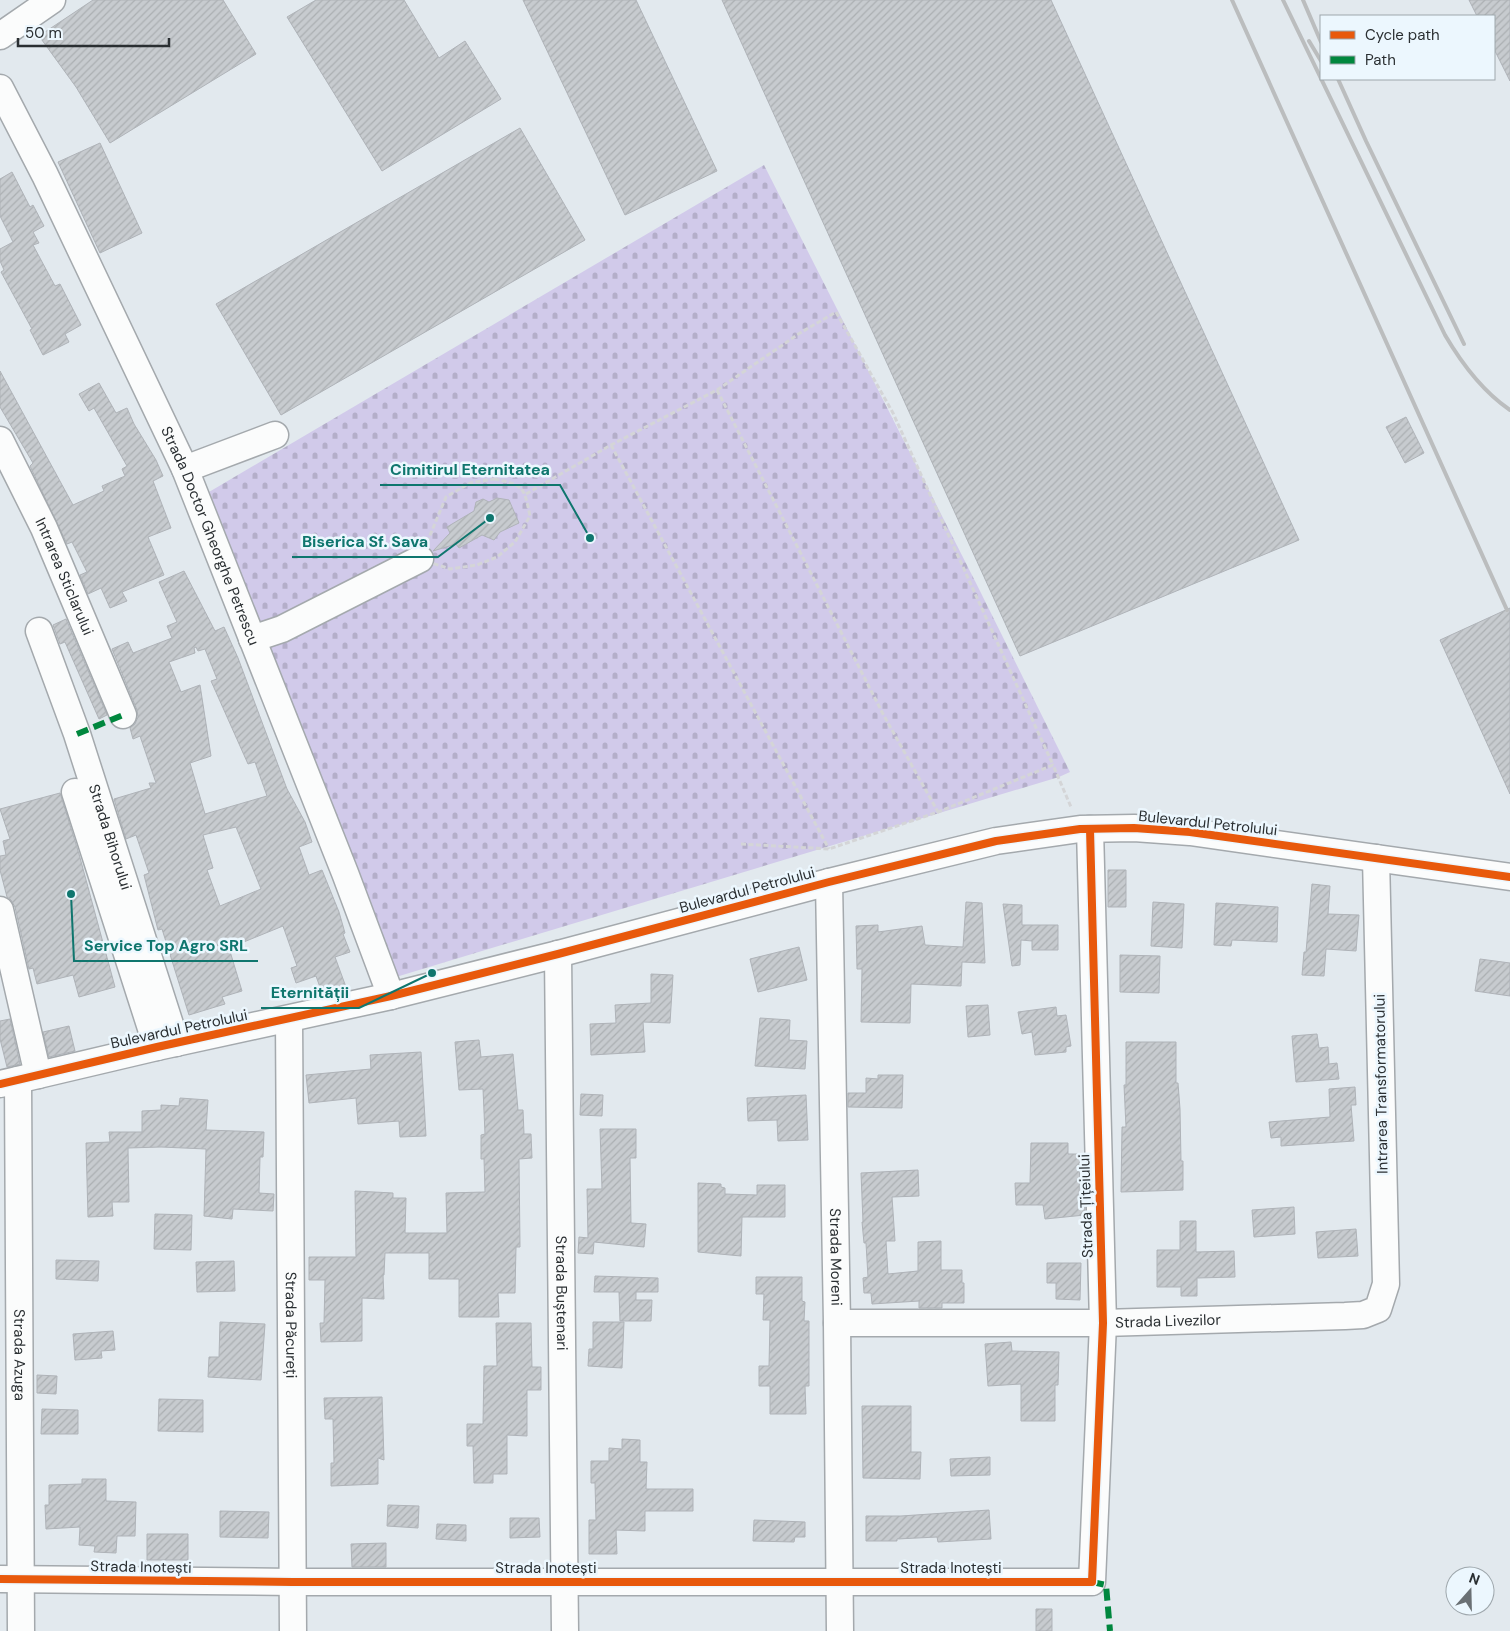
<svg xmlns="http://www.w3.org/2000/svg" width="1510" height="1631" font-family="'DM Sans',sans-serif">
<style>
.cemetery{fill:url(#cemetery-stones)}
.building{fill:url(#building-hatch);stroke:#afb3b8;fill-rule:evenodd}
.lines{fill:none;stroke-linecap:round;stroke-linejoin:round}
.minor-casing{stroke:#a4a9ad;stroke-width:29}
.path{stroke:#d4d5d7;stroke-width:3;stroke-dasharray:5 2.5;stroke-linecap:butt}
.minor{stroke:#fbfcfc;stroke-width:26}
.rail{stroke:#bbbdbe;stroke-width:4}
.quiet{stroke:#00873e;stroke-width:6;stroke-dasharray:12 6;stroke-linecap:butt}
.cycleway-casing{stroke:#ecf7fe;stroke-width:11}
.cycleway{stroke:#e8590c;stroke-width:8}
.labels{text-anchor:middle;stroke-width:5;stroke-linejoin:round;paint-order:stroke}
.street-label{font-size:15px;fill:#2a2f32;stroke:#ecf7fe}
.leader{fill:none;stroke:#0f766e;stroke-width:2}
.callout-dot{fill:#0f766e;stroke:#ecf7fe;stroke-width:2}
.callout-label{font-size:16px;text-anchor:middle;font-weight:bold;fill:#0f766e;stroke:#ecf7fe;stroke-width:5;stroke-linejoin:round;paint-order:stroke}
</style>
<defs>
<pattern id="cemetery-stones" width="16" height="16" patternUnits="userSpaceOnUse" patternTransform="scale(1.25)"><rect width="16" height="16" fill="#d1caea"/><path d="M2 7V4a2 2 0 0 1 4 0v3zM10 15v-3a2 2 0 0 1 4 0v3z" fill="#b4aec9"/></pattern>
<pattern id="building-hatch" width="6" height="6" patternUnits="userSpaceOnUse" patternTransform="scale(1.25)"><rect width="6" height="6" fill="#c7cbcf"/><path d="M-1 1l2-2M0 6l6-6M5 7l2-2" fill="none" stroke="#abafb2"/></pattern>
</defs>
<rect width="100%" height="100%" fill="#e2e9ee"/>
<path class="cemetery" d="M764,165L977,585L1070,772L1059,777L396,977L209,492Z"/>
<path class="building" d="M93,0H223L256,54L110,143L76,87L39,36Z
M316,0H404L439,58L465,41L501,99L382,171L287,17Z
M523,0H636L717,171L625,215Z
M722,0H1051L1299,540L1020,656Z
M1469,0H1510V81L1494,49V16H1477Z
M520,128L585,240L281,415L216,304Z
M100,143L142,233L100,253L58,162Z
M12,172L30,207L33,205L44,226L33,232L39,243L33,245L55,286L60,284L81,325L65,334L69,342L43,355L30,330L32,329L1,272L4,270L0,261V249L13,242L0,216V179Z
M0,371L73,505L104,491L102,486L125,476L122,469L127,466L94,408L89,411L79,394L99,383L116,413L127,408L134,424L156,460L163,476L153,481L171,528L148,537L164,575L122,592L127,601L110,608L101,588L88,594L80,575L87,572L72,542L67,544L30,466L33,463L0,407Z
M1406,417L1424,453L1405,463L1386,427Z
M497,498L509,500L519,523L500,532L494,540L482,535L459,548L456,544L433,551L450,533L447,527L474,511L476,502L483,499L489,502Z
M184,571L215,631L224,627L238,658L287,789L305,822L312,842L299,847L309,875L322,870L339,912L345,933L343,934L350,952L335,957L346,987L331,993L328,987L321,990L316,976L296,983L291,968L297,966L283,926L229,948L242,991L222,997L225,1004L189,1015L162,929L158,930L144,875L149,873L136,835L126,839L114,799L151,788L149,783H156L140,736L133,739L130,728L135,724L138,717L137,710L112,649L128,642L133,653L172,638L167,626L177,622L159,582ZM196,647L198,651L205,649L217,679L211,681L248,764L255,762L267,796L205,814L190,763L211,756L200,685L181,692L169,662L195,653L194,648ZM236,827L261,889L220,906L207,870L213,868L203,835Z
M1510,608V794L1440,640Z
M66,619L107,715L99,719L65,642L60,644L53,625Z
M60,793L79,854L115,987L79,997L73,975L37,984L33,968L29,969L15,907L11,900L7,897L0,870V856L6,855L3,841L10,839L0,809Z
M1108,870H1126V907H1108Z
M1312,884L1330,886L1328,914L1359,915L1356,951L1326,949L1324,976L1302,975L1304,952H1306Z
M966,902L982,903L985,963L962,962L961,986L911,984L910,1023L861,1022L862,969H857L856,926L878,925V932L922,926L925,945L963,947Z
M1153,902L1184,904L1182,948L1151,946Z
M1216,903L1278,907L1277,942L1232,940L1231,946L1214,945Z
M1003,904L1022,905V925H1058V950H1032V941L1021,940L1020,965L1012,966Z
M799,947L807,980L758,992L750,959Z
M1120,955L1160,956L1159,993L1120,992Z
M1480,959L1510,963V996L1475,991Z
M651,974L673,975L670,1023L643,1022L645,1052L591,1055L590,1024L616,1023L615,1005L651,1003Z
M988,1005L990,1035L968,1037L966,1006Z
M1056,1007L1057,1016L1066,1015L1071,1046L1066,1047V1052L1035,1055L1032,1032L1022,1034L1018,1012Z
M760,1018L790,1020L789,1040L807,1041L805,1069L755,1066Z
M10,1019L20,1064L7,1067L0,1039V1021Z
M69,1026L75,1051L49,1057L43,1032Z
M1317,1034L1319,1048L1328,1047L1329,1064L1337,1063L1339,1079L1296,1082L1292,1036Z
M479,1040L481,1057L513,1054L518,1110H523L524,1134H531L532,1158L519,1159L520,1247H516L515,1293H498L499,1317H459V1279H429V1253H385L384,1275H383L384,1299L362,1298V1341L321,1342L320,1323H324L325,1280H309V1257H356L355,1191L393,1193V1198H406L405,1233H447L446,1193L485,1192L484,1159H481V1135L485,1134L483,1089L459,1090L455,1042Z
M1126,1042H1176V1083H1178L1180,1109L1181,1161H1183V1190L1121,1192L1122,1127H1126L1124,1085H1126Z
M421,1052L426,1136L400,1137L399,1121L358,1124L356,1098L309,1103L306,1075L371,1069L370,1055Z
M878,1075H903L902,1108L848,1107V1093H866V1078L878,1079Z
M1355,1087L1356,1105H1351L1354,1141L1281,1146V1137L1271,1138L1269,1122L1330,1117L1329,1089Z
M581,1094L603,1095L602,1116L580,1115Z
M806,1095L808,1140L778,1141L777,1120L748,1121L747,1098Z
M180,1098L208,1100L206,1130L264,1132L263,1157H260L259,1193L274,1194L273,1211L233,1209L232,1219L204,1216L206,1149L161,1147L128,1148L129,1202H112L113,1216L88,1217L86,1143L110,1142L109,1132H142V1111L161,1110V1105L179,1106Z
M600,1129H636V1158H630L631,1223L646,1224L644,1247L594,1242L593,1254L578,1253L579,1237L588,1238L587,1189H602Z
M1031,1143H1068V1154H1080L1079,1198H1085V1215L1045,1219L1043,1205H1016L1015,1183H1030Z
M918,1170L919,1196L892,1197L895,1241H886L888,1274L918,1271V1242L941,1241V1270H962V1283H964V1303H942V1308H919V1301L872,1304L871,1293H864L863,1278L868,1277L866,1243H864L862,1222H863L861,1173Z
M698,1183L721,1184V1187L725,1188V1194L757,1195V1185H785V1217H742L741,1256L698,1252Z
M1294,1207L1295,1234L1254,1237L1252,1210Z
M155,1214L192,1215L191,1250L154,1249Z
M1180,1221H1196V1252L1234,1251L1235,1277L1197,1278V1296H1181V1287H1157V1250H1180Z
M1356,1229L1358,1256L1318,1258L1316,1232Z
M56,1260L99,1261L98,1281L56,1279Z
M234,1261L235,1291L197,1292L196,1262Z
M1047,1263H1081L1080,1300L1056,1299V1283H1047Z
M595,1276L658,1278V1292H636V1300H652L651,1321H620L619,1292H594Z
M756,1277H802V1301L805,1302L804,1321H809V1386H805L806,1414H770V1386H759V1366H769L770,1320H763L764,1294H756Z
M220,1322L265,1324L261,1380L208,1377L209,1357H219Z
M593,1322H624L622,1368L588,1366L589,1349H593Z
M496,1323H531L532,1367H541V1390H527V1436L507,1435V1474H493V1483H474L473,1446H467V1424H483L484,1366H497Z
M113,1331L115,1350L101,1351L102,1358L75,1360L73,1334Z
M1011,1342L1012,1351L1059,1352L1058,1385H1055V1421H1021V1384L988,1386L985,1344Z
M37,1375L57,1376L56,1394L37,1393Z
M382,1397L384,1460L378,1458V1484L331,1486V1463H334L333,1419H325L324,1398Z
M159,1399L203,1400V1432L158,1431Z
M862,1406H911V1452H921L920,1479L863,1478Z
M42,1409L78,1410V1434H41Z
M622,1439L640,1440V1462H647L646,1489H693V1511H645V1531L616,1530L617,1554H589V1520H596L595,1483H591V1461H609V1448L622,1449Z
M990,1457V1475L951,1476L950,1459Z
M82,1479H106V1501L136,1502L135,1536H117L116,1553L94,1552L95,1546L79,1545L80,1527L46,1529L45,1505H49V1485L82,1484Z
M388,1505L419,1506L418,1528L387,1526Z
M989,1510L991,1539L938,1542L937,1537L897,1539V1541H866V1516H901Z
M220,1511L269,1512L268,1538L220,1537Z
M510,1518H539L540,1537L510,1538Z
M754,1520L805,1522V1537H795L794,1542L753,1541Z
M437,1524L466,1525V1541L436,1539Z
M147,1534H188V1560H147Z
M386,1543V1567H352L351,1544Z
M1036,1609H1052V1631H1036Z"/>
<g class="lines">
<defs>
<g id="minor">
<path d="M0,36L52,0"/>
<path id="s1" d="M0,88L45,175L185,469L345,873L391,996"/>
<path id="s2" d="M0,440L44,528L123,715"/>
<path d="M185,469L275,435"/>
<path id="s3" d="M39,631L77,734L176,1043"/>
<path d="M252,639L282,629L420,559"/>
<path d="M75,792L157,1047"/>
<path id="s4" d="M829,882L837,1323L840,1631"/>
<path d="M0,910L38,1075"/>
<path id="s5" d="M558,954L565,1631"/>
<path id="s6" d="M289,1019L293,1631"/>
<path id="s7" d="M18,1080L21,1631"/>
<path d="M0,1084L157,1047L391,996L558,954L829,882L996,841L1080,829L1134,828L1190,832L1510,877"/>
<path id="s8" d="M837,1323H1103L1345,1316L1363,1315L1378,1309L1386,1284L1376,858"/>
<path d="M0,1579L293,1582H1092L1103,1323L1090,829"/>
</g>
</defs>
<use href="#minor" class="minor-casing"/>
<path class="path" d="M717,390L883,714L938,812
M611,445L829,849
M494,479C524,485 524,487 530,516L515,542L497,557L477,565L450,569L420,559L446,497L470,483Z
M526,494L611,445L717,390L800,333L836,312L893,413L1053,765
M741,844L829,849L938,812L1053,765L1071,807"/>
<use href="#minor" class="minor"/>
<path class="rail" d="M1232,0L1507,610
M1283,0L1445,335C1462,364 1482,391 1510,410
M1303,0L1321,42
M1309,41L1321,61
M1338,79L1366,141L1464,344"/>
<path class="quiet" d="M77,734L123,715
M1092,1582L1106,1585L1110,1631"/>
<defs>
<path id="cycleway" d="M0,1084L157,1047L391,996L558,954L829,882L996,841L1080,829L1134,828L1190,832L1510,877
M0,1579L293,1582H1092L1103,1323L1090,829"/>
</defs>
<use href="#cycleway" class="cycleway-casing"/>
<use href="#cycleway" class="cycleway"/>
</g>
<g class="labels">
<g class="street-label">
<text dy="5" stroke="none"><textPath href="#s1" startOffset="495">Strada Doctor Gheorghe Petrescu</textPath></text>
<text dy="5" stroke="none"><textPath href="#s2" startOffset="151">Intrarea Sticlarului</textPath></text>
<text transform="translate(1208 823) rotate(6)" y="5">Bulevardul Petrolului</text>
<text dy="5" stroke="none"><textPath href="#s3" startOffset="218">Strada Bihorului</textPath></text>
<text transform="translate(747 890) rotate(-15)" y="5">Bulevardul Petrolului</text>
<text transform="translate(179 1029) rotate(-12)" y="5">Bulevardul Petrolului</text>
<text transform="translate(1381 1084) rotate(-91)" y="5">Intrarea Transformatorului</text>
<text transform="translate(1086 1206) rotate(-92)" y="5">Strada Țițeiului</text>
<text dy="5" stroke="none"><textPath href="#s4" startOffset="375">Strada Moreni</textPath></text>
<text dy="5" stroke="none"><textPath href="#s5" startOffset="339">Strada Buștenari</textPath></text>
<text dy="5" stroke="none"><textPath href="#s8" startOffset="331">Strada Livezilor</textPath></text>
<text dy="5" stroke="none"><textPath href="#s6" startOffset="306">Strada Păcureți</textPath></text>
<text dy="5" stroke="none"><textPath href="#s7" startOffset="275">Strada Azuga</textPath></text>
<text transform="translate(141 1567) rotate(1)" y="5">Strada Inotești</text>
<text x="546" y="1573">Strada Inotești</text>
<text x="951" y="1573">Strada Inotești</text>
</g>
</g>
<path class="leader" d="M590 538L560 485H380M490 518L438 557H292M71 894L74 961H258M432 973L359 1008H261"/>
<g class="callout-dot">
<circle cx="590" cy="538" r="5"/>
<circle cx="490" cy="518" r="5"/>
<circle cx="71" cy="894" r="5"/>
<circle cx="432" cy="973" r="5"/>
</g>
<g class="callout-label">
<text x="470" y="475">Cimitirul Eternitatea</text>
<text x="365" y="547">Biserica Sf. Sava</text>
<text x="166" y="951">Service Top Agro SRL</text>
<text x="310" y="998">Eternității</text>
</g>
<rect x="1320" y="15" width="175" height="65" fill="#ecf7fe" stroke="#9ea7ac"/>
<rect x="1330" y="31" width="25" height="8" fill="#e8590c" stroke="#9ea7ac"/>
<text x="1365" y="40" font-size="15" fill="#2a2f32">Cycle path</text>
<rect x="1330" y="56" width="25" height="8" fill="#00873e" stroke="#9ea7ac"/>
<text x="1365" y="65" font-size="15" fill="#2a2f32">Path</text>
<g transform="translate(1470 1591) rotate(20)"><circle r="24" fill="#ecf7fe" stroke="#9ea7ac"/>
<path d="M0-4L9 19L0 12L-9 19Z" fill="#6a7074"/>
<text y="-8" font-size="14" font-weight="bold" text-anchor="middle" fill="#2a2f32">N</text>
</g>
<path d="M18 38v8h151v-8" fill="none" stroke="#2a2f32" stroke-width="2.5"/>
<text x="25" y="38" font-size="15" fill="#2a2f32" stroke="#ecf7fe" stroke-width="4" paint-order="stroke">50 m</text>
</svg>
